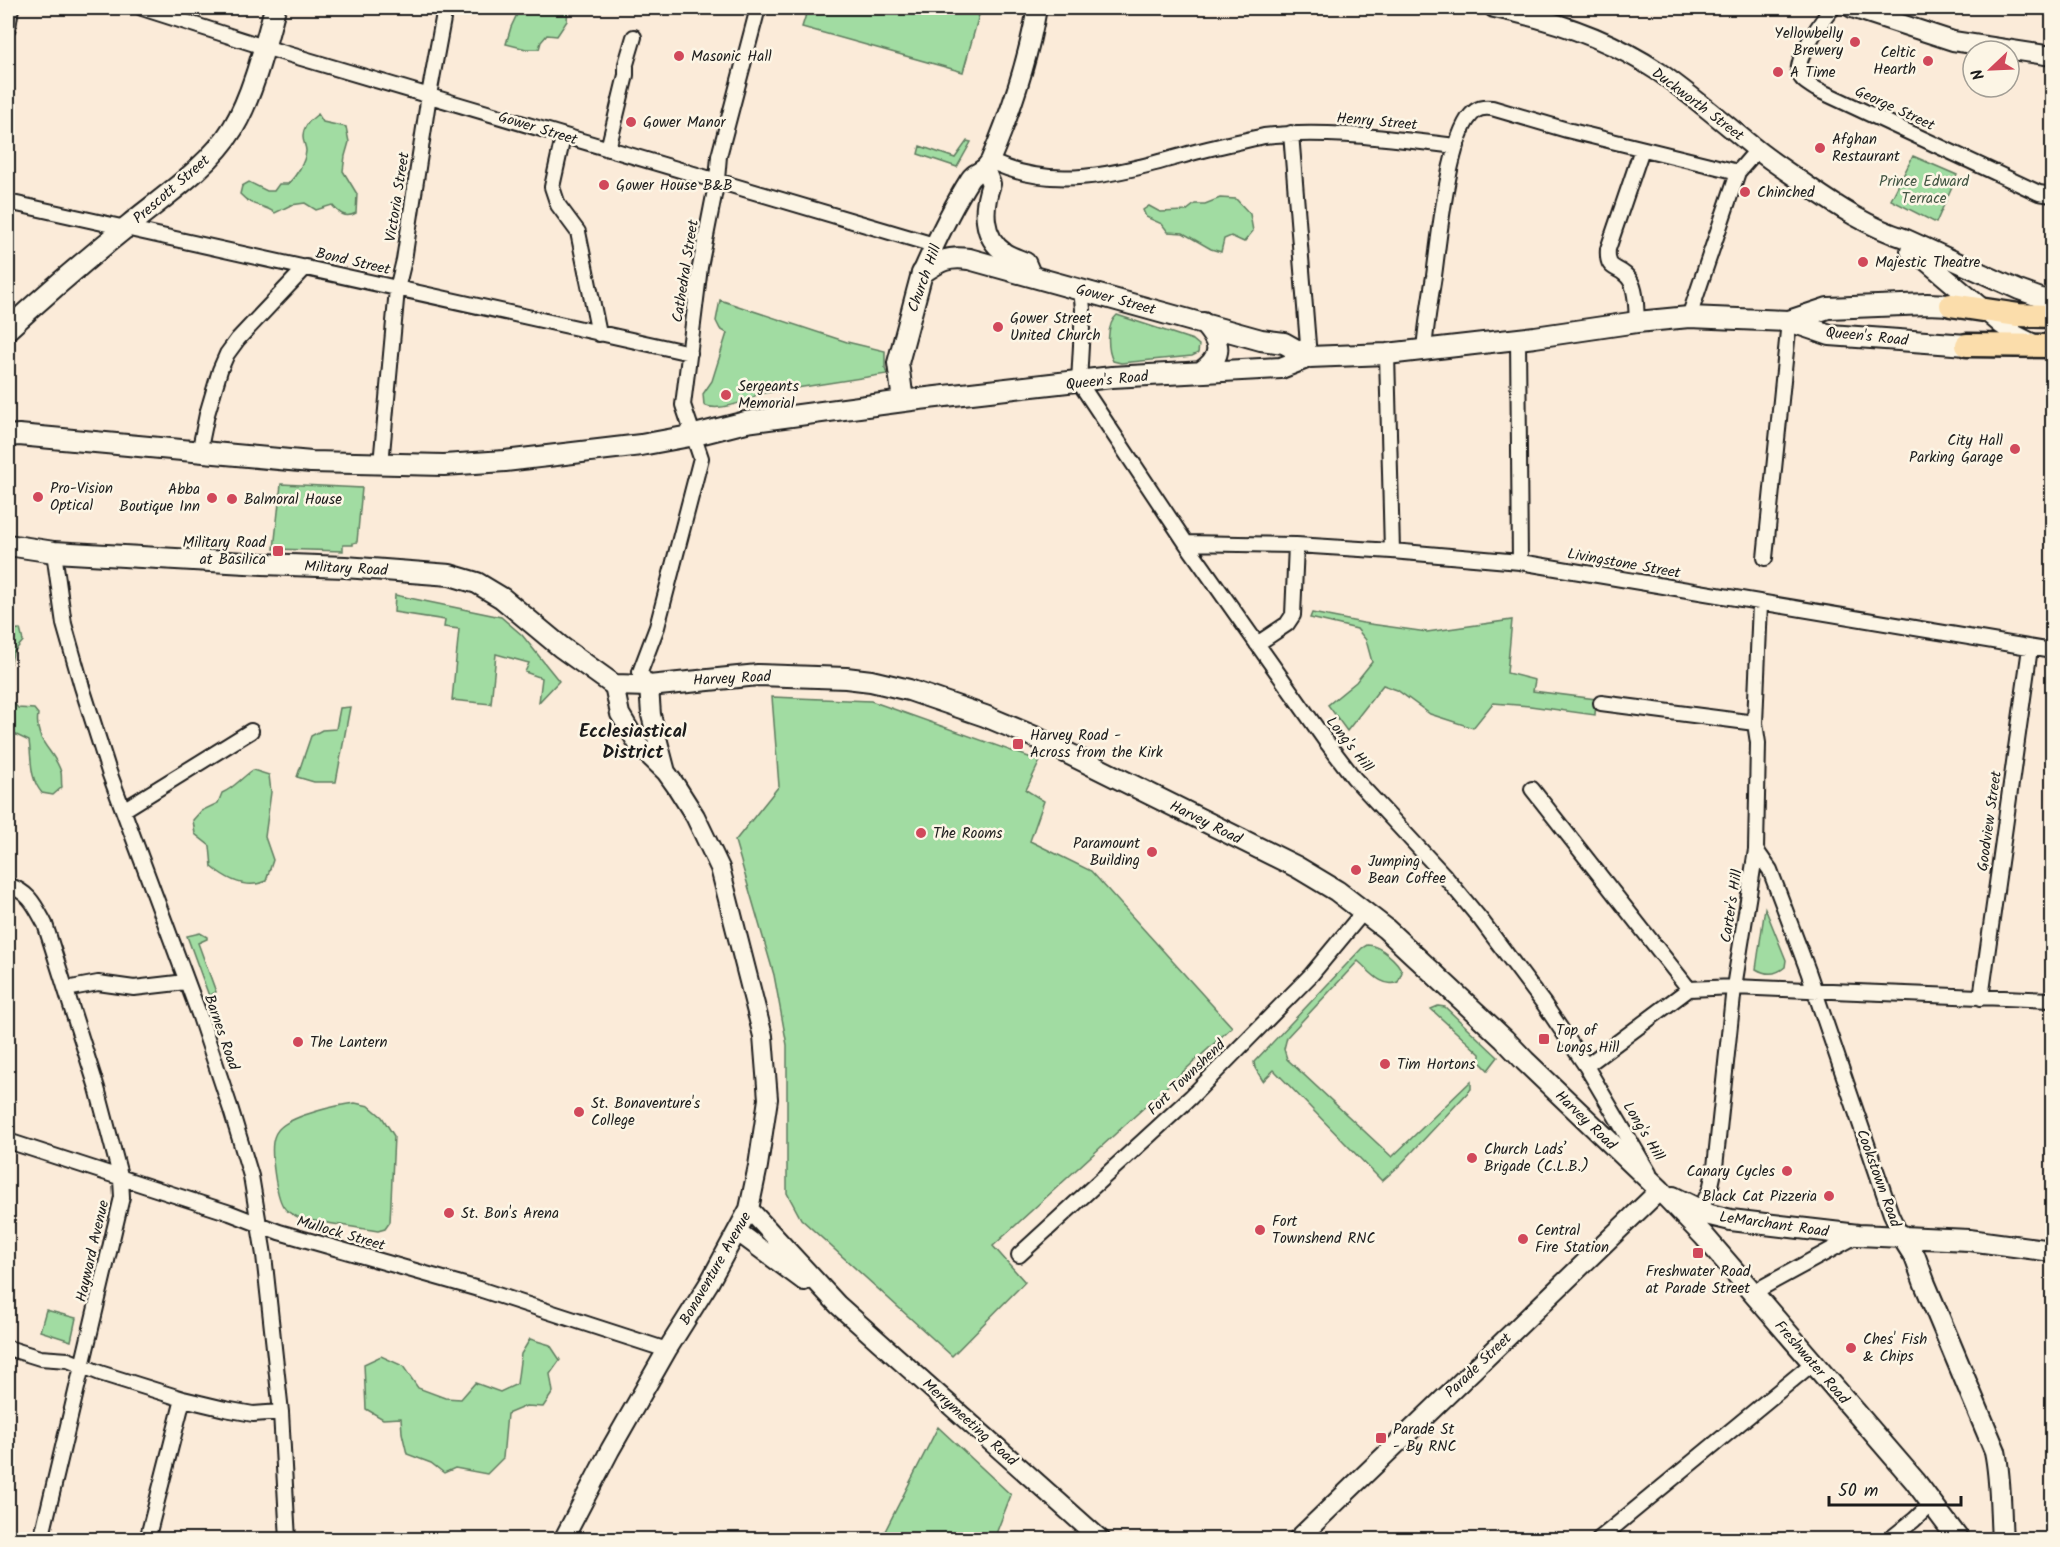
<svg xmlns="http://www.w3.org/2000/svg" width="2060" height="1547" font-family="Kalam,sans-serif">
<style>
.green{fill:#a1dca2;stroke:#5e7c5f;stroke-width:1.5}
.lines{fill:none;stroke-linecap:round;stroke-linejoin:round}
.minor-casing{stroke:#1c1c1c;stroke-width:18}
.tertiary-casing{stroke:#1c1c1c;stroke-width:22}
.secondary-casing{stroke:#1c1c1c;stroke-width:24}
.primary-casing{stroke:#1c1c1c;stroke-width:27}
.minor{stroke:#fcf5e5;stroke-width:14}
.tertiary{stroke:#fcf5e5;stroke-width:18}
.secondary{stroke:#fcf5e5;stroke-width:20}
.primary{stroke:#fbddab;stroke-width:22}
.poi-dot{fill:#d1495b;stroke:#fcf5e5;stroke-width:2}
.labels{text-anchor:middle;stroke-width:5;stroke-linejoin:round;paint-order:stroke}
.poi-label{font-size:15px;fill:#1c1c1c;stroke:#fcf5e5;text-anchor:start}
.street-label{font-size:15px;fill:#1c1c1c;stroke:#fcf5e5}
.park-label{font-size:15px;fill:#445644;stroke:#fcf5e5}
.quarter-label{font-size:18px;font-weight:bold;fill:#1c1c1c;stroke:#fcf5e5}
</style>
<rect width="100%" height="100%" fill="#fbebd9"/>
<filter id="ink" filterUnits="userSpaceOnUse"><feTurbulence type="fractalNoise" baseFrequency=".0167" numOctaves="2"/><feDisplacementMap in="SourceGraphic" scale="12" xChannelSelector="R" yChannelSelector="G"/><feConvolveMatrix kernelMatrix="1 2 1 2 8 2 1 2 1" color-interpolation-filters="sRGB"/></filter>
<g filter="url(#ink)">
<path class="green" d="M520,8H568L567,21L557,36L547,35L541,42L539,49H526L506,44L511,27Z
M808,8H981L963,72L802,27Z
M318,114L323,122L346,127L349,142L345,156L343,171L357,194L356,213C345,219 339,213 332,205L316,210L305,203L291,205L275,213C261,203 254,209 240,194L242,186L249,182L267,191H274L279,184H288C296,176 305,163 306,151C306,146 303,142 303,137C303,126 310,120 318,114Z
M967,141L971,142L957,167L918,154L920,146L955,158Z
M1913,156L1957,175L1936,223L1891,200Z
M1220,198L1236,199L1250,214L1253,231L1244,242L1231,236L1224,239L1221,252L1211,249L1183,233L1168,232L1162,224L1146,217L1143,210L1149,206L1160,212L1186,211L1195,204H1205Z
M720,300L847,342L885,351V368L887,374L758,394C747,402 717,412 704,405L703,394L712,381L727,333L720,329L716,321Z
M1117,315L1193,340L1199,345L1198,353L1192,356L1121,363L1113,361C1107,350 1106,324 1117,315Z
M281,484L362,488L357,542L353,543V545H343V551L274,549Z
M395,595L501,617L522,635L559,681L539,702L542,678L525,672L529,663L496,654L491,704L452,700L459,629L444,627L445,620L394,612Z
M1312,613L1363,623L1427,632L1512,620L1507,673L1535,680L1533,691L1596,699L1595,715L1530,706L1493,703L1473,728L1430,714L1397,690L1383,685L1347,731L1328,705L1356,682L1372,662L1366,640L1357,629L1310,618Z
M20,629L23,641L13,653L8,674V630Z
M8,694V697L18,708L34,709L38,714C34,743 54,749 61,772C62,777 61,783 62,787L53,795L42,793C29,778 32,760 29,741L8,731Z
M772,697L871,701L1040,761L1026,790L1044,801L1030,841L1091,871L1232,1027L993,1246L1025,1282L952,1356L801,1219L787,1193V1045L774,975L735,841L779,786Z
M350,707L336,782H314L297,777L311,736L322,730L336,729L340,708Z
M253,770L269,775L271,792L265,837L273,860L266,881C247,890 228,880 212,867L210,846L195,834L193,820L201,811L218,803L222,793C234,788 241,778 253,770Z
M1765,908L1786,960L1785,967C1776,975 1766,975 1756,969Z
M200,933L207,937V939L198,943L216,992L209,996L187,936Z
M1367,945C1380,945 1398,961 1402,972L1398,982C1382,989 1369,970 1358,961L1287,1037L1284,1049L1287,1059L1392,1157L1471,1081V1089L1399,1166L1382,1181L1274,1070L1263,1081L1255,1068L1254,1062L1362,948Z
M1438,1006L1445,1007L1498,1057L1488,1070L1480,1062V1054L1431,1009Z
M355,1103L369,1106L382,1117L394,1136L390,1222L385,1229L378,1231L302,1219C294,1215 287,1213 283,1206C276,1195 271,1155 273,1142C274,1136 276,1131 281,1127C295,1115 337,1105 355,1103Z
M46,1310L76,1318L71,1341L40,1331Z
M530,1339L550,1345L560,1360L550,1374L553,1392L543,1407L526,1406L507,1414L503,1458L487,1474L455,1468L444,1473L431,1463L407,1454L402,1433L401,1418L383,1419L366,1409L364,1364L381,1356L403,1366L418,1388L445,1398L461,1399L475,1383L500,1392L517,1384L521,1354Z
M938,1427L1011,1495L994,1539H881Z"/>
<g class="lines">
<defs>
<path id="minor" d="M142,8L264,47L934,245
M1833,8C1823,18 1795,59 1799,73C1802,82 1809,84 1816,89L2039,193L2052,195
M8,28L11,8
M1291,133L1309,357
M563,137L552,187L558,205L578,232L599,334
M608,149L626,75V64L634,37
M990,161C1055,193 1123,172 1188,154C1213,147 1239,142 1264,136C1329,129 1393,139 1457,146
M8,202L690,353
M1081,290L1083,309L1079,382L1186,543L1325,740L1354,778L1443,874L1481,920L1544,1004L1586,1066L1649,1173
M1689,317L1738,172L1757,150
M1637,322C1636,309 1637,291 1630,280C1620,264 1606,274 1608,249L1642,149
M1518,339L1520,562
M1424,350C1426,325 1430,301 1434,276C1439,239 1448,141 1471,115C1477,108 1483,107 1492,108L1567,130L1738,172
M1387,354L1392,551
M199,453L207,414L220,370L227,354L238,339L306,267
M381,464L397,289L404,260L429,95L445,8
M1186,543L1296,545L1392,551L1520,562L2052,651
M54,552L64,624L82,687L109,772L199,1014L231,1110L251,1176L264,1255L281,1412L288,1540
M1765,558L1789,321
M1257,644L1287,624L1293,615L1296,545
M649,686L640,672L657,627L701,458L683,405L700,267L717,180L719,156L758,8
M1601,703L1755,723
M1532,789L1689,989
M125,809L251,731
M1756,850L1770,870L1808,971L1891,1214L1901,1235
M8,885C30,893 34,904 45,924L97,1088L121,1179L122,1197L41,1540
M66,989L98,983L134,988L186,982
M1981,998L2030,648
M1586,1066L1689,989L1734,987L2052,1000
M8,1141L230,1213L279,1232L482,1290L667,1350
M1700,1210L1710,1190L1715,1167L1734,987L1756,850L1758,743L1755,723L1760,604
M1019,1255L1191,1097L1311,975L1364,911
M1752,1293L1858,1235
M8,1348L40,1358L68,1360L100,1373L183,1399L225,1409L253,1414L281,1412
M147,1540L183,1399
M1598,1540L1813,1363
M1889,1540L1914,1520L1931,1504"/>
<path id="tertiary" d="M1494,8C1551,19 1610,39 1659,72C1693,96 1724,123 1756,149C1772,162 1791,174 1808,186C1838,207 1869,227 1904,238L2019,290L2052,302
M1852,8L1953,41L2052,56
M985,169L991,184C983,207 981,237 1005,253C1011,257 1019,259 1026,262L1032,276
M1910,251L1925,260L2002,325L2016,335L2036,345
M922,273C936,241 951,209 970,179C976,170 983,174 990,161C1011,112 1028,60 1037,8
M649,686L651,715L666,772
M749,1209L838,1305L1101,1540
M738,1232L804,1281
M563,1540L610,1450L667,1350L709,1283L749,1209L758,1166L768,1099L763,1036L720,868L695,816L676,786L666,772L639,746L620,714L614,685
M1297,1540L1660,1190"/>
<path id="secondary" d="M1789,321L1828,308L1927,304L1951,305
M8,329C47,293 88,258 129,225C163,197 210,166 233,128C253,95 265,45 275,8
M1201,372C1224,355 1221,343 1203,323
M903,401L898,363L922,273C940,261 947,256 969,259L1261,340L1284,343L1309,357
M8,436L19,435L311,462L444,465L505,461L641,445L695,435L746,422L919,399L1112,377L1281,368L1309,357L1387,354L1535,337L1637,322L1689,317L1789,321L1830,335L1967,345
M8,545L54,552L263,564L345,567L450,575L477,583L502,598L561,647L614,685L649,686L758,675L846,678L871,681L909,690L985,716L1035,737L1297,867L1337,891L1385,928L1504,1039L1525,1061L1660,1190L1704,1236L1915,1481L1959,1540
M1673,1197L1710,1215L1731,1220L1858,1235L1969,1240L2052,1251
M1901,1235L1915,1257L1925,1284L1995,1451C2001,1480 2000,1509 2002,1540"/>
<path id="primary" d="M1951,305L2018,315L2052,316
M1967,345L2052,346"/>
</defs>
<use href="#minor" class="minor-casing"/>
<use href="#tertiary" class="tertiary-casing"/>
<use href="#secondary" class="secondary-casing"/>
<use href="#primary" class="primary-casing"/>
<use href="#minor" class="minor"/>
<use href="#tertiary" class="tertiary"/>
<use href="#secondary" class="secondary"/>
<use href="#primary" class="primary"/>
</g>
</g>
<g class="poi-dot">
<circle cx="1855" cy="42" r="6"/>
<circle cx="679" cy="56" r="6"/>
<circle cx="1928" cy="61" r="6"/>
<circle cx="1778" cy="72" r="6"/>
<circle cx="631" cy="122" r="6"/>
<circle cx="1820" cy="148" r="6"/>
<circle cx="604" cy="185" r="6"/>
<circle cx="1745" cy="192" r="6"/>
<circle cx="1863" cy="262" r="6"/>
<circle cx="998" cy="327" r="6"/>
<circle cx="726" cy="395" r="6"/>
<circle cx="2015" cy="449" r="6"/>
<circle cx="38" cy="497" r="6"/>
<circle cx="212" cy="498" r="6"/>
<circle cx="232" cy="499" r="6"/>
<rect x="272" y="545" width="12" height="12" rx="3"/>
<rect x="1012" y="738" width="12" height="12" rx="3"/>
<circle cx="921" cy="833" r="6"/>
<circle cx="1152" cy="852" r="6"/>
<circle cx="1356" cy="870" r="6"/>
<rect x="1538" y="1033" width="12" height="12" rx="3"/>
<circle cx="298" cy="1042" r="6"/>
<circle cx="1385" cy="1064" r="6"/>
<circle cx="579" cy="1112" r="6"/>
<circle cx="1472" cy="1158" r="6"/>
<circle cx="1787" cy="1171" r="6"/>
<circle cx="1829" cy="1196" r="6"/>
<circle cx="449" cy="1213" r="6"/>
<circle cx="1260" cy="1230" r="6"/>
<circle cx="1523" cy="1239" r="6"/>
<rect x="1692" y="1247" width="12" height="12" rx="3"/>
<circle cx="1851" cy="1348" r="6"/>
<rect x="1375" y="1432" width="12" height="12" rx="3"/>
</g>
<g class="labels">
<g class="poi-label">
<text x="1843" y="38" text-anchor="end">Yellowbelly<tspan x="1843" dy="17">Brewery</tspan></text>
<text x="1916" y="57" text-anchor="end">Celtic<tspan x="1916" dy="17">Hearth</tspan></text>
<text x="691" y="61">Masonic Hall</text>
<text x="1790" y="77">A Time</text>
<text x="643" y="127">Gower Manor</text>
<text x="1832" y="144">Afghan<tspan x="1832" dy="17">Restaurant</tspan></text>
<text x="616" y="190">Gower House B&amp;B</text>
<text x="1757" y="197">Chinched</text>
<text x="1875" y="267">Majestic Theatre</text>
<text x="1010" y="323">Gower Street<tspan x="1010" dy="17">United Church</tspan></text>
<text x="738" y="391">Sergeants<tspan x="738" dy="17">Memorial</tspan></text>
<text x="2003" y="445" text-anchor="end">City Hall<tspan x="2003" dy="17">Parking Garage</tspan></text>
<text x="50" y="493">Pro-Vision<tspan x="50" dy="17">Optical</tspan></text>
<text x="200" y="494" text-anchor="end">Abba<tspan x="200" dy="17">Boutique Inn</tspan></text>
<text x="244" y="504">Balmoral House</text>
<text x="266" y="547" text-anchor="end">Military Road<tspan x="266" dy="17">at Basilica</tspan></text>
<text x="1030" y="740">Harvey Road -<tspan x="1030" dy="17">Across from the Kirk</tspan></text>
<text x="933" y="838">The Rooms</text>
<text x="1140" y="848" text-anchor="end">Paramount<tspan x="1140" dy="17">Building</tspan></text>
<text x="1368" y="866">Jumping<tspan x="1368" dy="17">Bean Coffee</tspan></text>
<text x="1556" y="1035">Top of<tspan x="1556" dy="17">Longs Hill</tspan></text>
<text x="310" y="1047">The Lantern</text>
<text x="1397" y="1069">Tim Hortons</text>
<text x="591" y="1108">St. Bonaventure's<tspan x="591" dy="17">College</tspan></text>
<text x="1484" y="1154">Church Lads’<tspan x="1484" dy="17">Brigade (C.L.B.)</tspan></text>
<text x="1775" y="1176" text-anchor="end">Canary Cycles</text>
<text x="1817" y="1201" text-anchor="end">Black Cat Pizzeria</text>
<text x="461" y="1218">St. Bon's Arena</text>
<text x="1272" y="1226">Fort<tspan x="1272" dy="17">Townshend RNC</tspan></text>
<text x="1535" y="1235">Central<tspan x="1535" dy="17">Fire Station</tspan></text>
<text x="1698" y="1276" text-anchor="middle">Freshwater Road<tspan x="1698" dy="17">at Parade Street</tspan></text>
<text x="1863" y="1344">Ches' Fish<tspan x="1863" dy="17">&amp; Chips</tspan></text>
<text x="1393" y="1434">Parade St<tspan x="1393" dy="17">- By RNC</tspan></text>
</g>
<g class="street-label">
<text transform="translate(1698 104) rotate(37)" y="5">Duckworth Street</text>
<text transform="translate(1895 108) rotate(25)" y="5">George Street</text>
<text transform="translate(1377 121) rotate(5)" y="5">Henry Street</text>
<text transform="translate(538 128) rotate(17)" y="5">Gower Street</text>
<text transform="translate(171 189) rotate(-41)" y="5">Prescott Street</text>
<text transform="translate(397 197) rotate(-81)" y="5">Victoria Street</text>
<text transform="translate(353 261) rotate(13)" y="5">Bond Street</text>
<text transform="translate(685 271) rotate(-81)" y="5">Cathedral Street</text>
<text transform="translate(924 278) rotate(-70)" y="5">Church Hill</text>
<text transform="translate(1116 299) rotate(15)" y="5">Gower Street</text>
<text transform="translate(1867 336) rotate(6)" y="5">Queen's Road</text>
<text transform="translate(1107 380) rotate(-6)" y="5">Queen's Road</text>
<text transform="translate(1624 563) rotate(10)" y="5">Livingstone Street</text>
<text transform="translate(346 568) rotate(3)" y="5">Military Road</text>
<text transform="translate(732 678) rotate(-3)" y="5">Harvey Road</text>
<text transform="translate(1350 744) rotate(52)" y="5">Long's Hill</text>
<text transform="translate(1989 821) rotate(-82)" y="5">Goodview Street</text>
<text transform="translate(1206 822) rotate(27)" y="5">Harvey Road</text>
<text transform="translate(1731 906) rotate(-81)" y="5">Carter's Hill</text>
<text transform="translate(222 1032) rotate(71)" y="5">Barnes Road</text>
<text transform="translate(1186 1077) rotate(-44)" y="5">Fort Townshend</text>
<text transform="translate(1586 1120) rotate(44)" y="5">Harvey Road</text>
<text transform="translate(1644 1131) rotate(59)" y="5">Long's Hill</text>
<text transform="translate(1879 1178) rotate(70)" y="5">Cookstown Road</text>
<text transform="translate(1774 1224) rotate(8)" y="5">LeMarchant Road</text>
<text transform="translate(341 1233) rotate(16)" y="5">Mullock Street</text>
<text transform="translate(92 1251) rotate(-77)" y="5">Hayward Avenue</text>
<text transform="translate(715 1268) rotate(-60)" y="5">Bonaventure Avenue</text>
<text transform="translate(1812 1362) rotate(49)" y="5">Freshwater Road</text>
<text transform="translate(1478 1365) rotate(-44)" y="5">Parade Street</text>
<text transform="translate(970 1422) rotate(42)" y="5">Merrymeeting Road</text>
</g>
<g class="park-label">
<text x="1924" y="186">Prince Edward<tspan x="1924" dy="17">Terrace</tspan></text>
</g>
<g class="quarter-label">
<text x="633" y="737">Ecclesiastical<tspan x="633" dy="21">District</tspan></text>
</g>
</g>
<rect width="2060" height="1547" fill="none" stroke="#fcf5e5" stroke-width="30"/>
<rect x="15" y="15" width="2030" height="1517" fill="none" stroke="#1c1c1c" stroke-width="2" filter="url(#ink)"/>
<g transform="translate(1991 69) rotate(247)"><circle r="28" fill="#fcf5e5" stroke="#a29e95" stroke-width="1.5"/>
<path d="M0-4.5L10 22L0 15L-10 22Z" fill="#d1495b"/>
<text y="-9" font-size="16" font-weight="bold" text-anchor="middle" fill="#1c1c1c">N</text>
</g>
<path d="M1829 1496v9h132v-9" fill="none" stroke="#1c1c1c" stroke-width="3"/>
<text x="1838" y="1496" font-size="18" fill="#1c1c1c" stroke="#fcf5e5" stroke-width="4.5" paint-order="stroke">50 m</text>
</svg>
